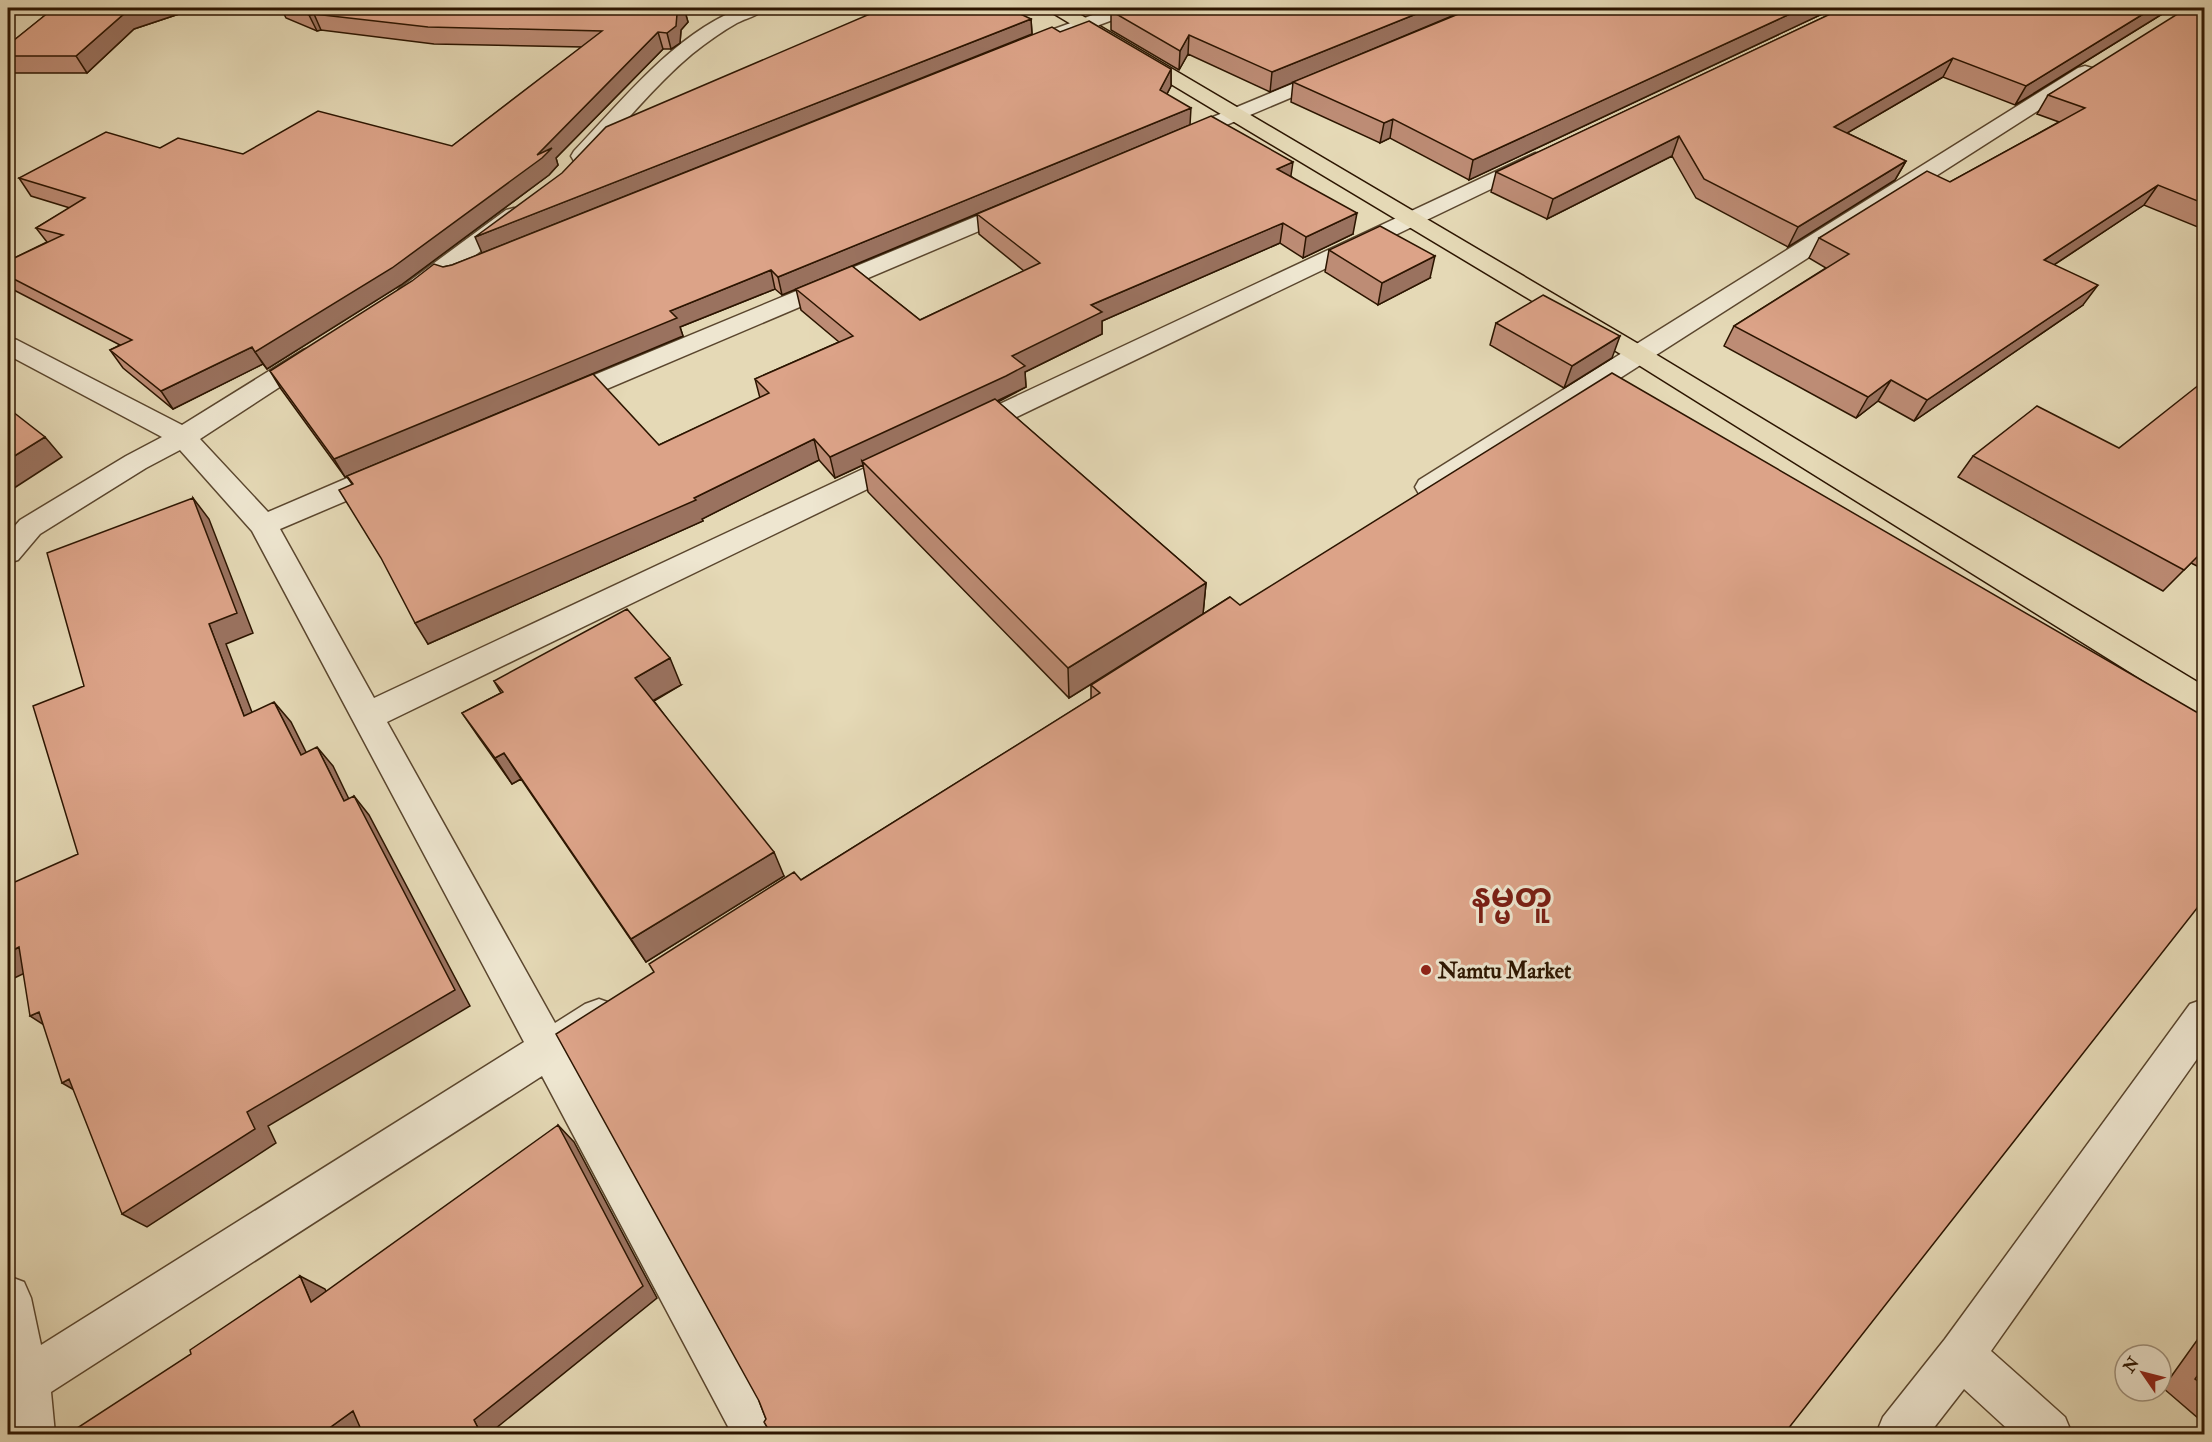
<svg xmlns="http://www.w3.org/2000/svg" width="2212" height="1442" font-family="'IM FELL Double Pica','Noto Sans Myanmar',serif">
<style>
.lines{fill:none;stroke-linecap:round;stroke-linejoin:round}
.minor-casing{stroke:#5a462e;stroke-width:3}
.major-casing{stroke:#2c1500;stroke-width:3}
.minor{fill:#eee6d0;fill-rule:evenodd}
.major{fill:#e5d9b6;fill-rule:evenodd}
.wall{fill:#bd8c75;stroke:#2c1500;stroke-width:1.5;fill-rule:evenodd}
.shaded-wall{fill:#9a725f;stroke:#2c1500;stroke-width:1.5}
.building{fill:#dca388;stroke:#2c1500;stroke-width:1.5}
.poi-dot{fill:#8f2418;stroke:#eee6d0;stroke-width:2}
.labels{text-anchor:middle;stroke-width:6;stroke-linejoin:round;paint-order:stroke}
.poi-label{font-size:22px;font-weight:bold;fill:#2c1500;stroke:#eee6d0;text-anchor:start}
.town-label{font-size:34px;font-weight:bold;fill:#7a1f14;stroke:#eee6d0}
</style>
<rect width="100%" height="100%" fill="#e5d9b6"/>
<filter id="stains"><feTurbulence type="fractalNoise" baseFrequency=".00333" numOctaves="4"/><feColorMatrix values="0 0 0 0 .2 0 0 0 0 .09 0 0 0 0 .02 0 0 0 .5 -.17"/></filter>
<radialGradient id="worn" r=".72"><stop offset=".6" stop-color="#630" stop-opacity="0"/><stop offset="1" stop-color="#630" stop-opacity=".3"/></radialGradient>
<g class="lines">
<defs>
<path id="minor" d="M741,8H765C759,16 746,18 737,23C721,32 706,43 692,54C654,86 623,125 590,161L582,162L574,161L571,156L574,151C624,99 673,35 741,8Z
M1112,8H1137L1134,12L1035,49H1021L1019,45L1021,41Z
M2085,66L2092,68L2095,72L2092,76L1439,494L1429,496L1419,494L1415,487L1419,480L2078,68Z
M1333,67L1340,69L1343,73L1340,77L1186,142L1179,144L1172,142L1169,138L1172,134Z
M1535,153L1543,154L1546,159L1543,164L977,436L967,439L957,436L954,430L957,424Z
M1018,199L1026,201L1029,206L1026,211L569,405L560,407L551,405L547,399L551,393Z
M514,208L522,210L525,215L522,220L417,299L408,301L399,299L396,294L399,289L506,210Z
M8,337L17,340L182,425L303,350L312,347L321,350L325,355L321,360L200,439L268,512L373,467L383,465L393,467L397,474L393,481L280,529L374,698L897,453L907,450L917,453L921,459L917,465L387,722L555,1023L585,1004L599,999L613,1004L619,1017L613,1030L573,1055L775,1417L782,1434H732L542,1076L51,1392L55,1434H8V1276L24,1282L31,1298L41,1345L524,1042L252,531L180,450L146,468L40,534L18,560L8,563V534L20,520L126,456L162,437L8,355Z
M2204,999V1049L1991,1351L2065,1417L2072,1434H2013L1964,1389L1929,1434H1876L1883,1417L1945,1339L2190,1004Z"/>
<path id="major" d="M1048,8H1069L1647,349L2204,686V715L2192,711L1629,359L1051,12Z"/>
</defs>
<use href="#minor" class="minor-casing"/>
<use href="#major" class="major-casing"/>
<use href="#minor" class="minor"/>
<use href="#major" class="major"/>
</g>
<path class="wall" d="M24,8H197L134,29L87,73H8V45L48,13L24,9Z
M281,8H684L688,22L681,30L680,43L671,49H663L556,158L558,165L549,175L401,285L267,369L263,364L173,409L123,368L110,350L120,345L8,287V261L47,242L36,228L70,208L31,196L19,178L160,148L243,154L452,146L582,47L434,44L321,30L317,31L286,18Z
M864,8H976L978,9L1031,19L1032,34L865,16Z
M1471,8L1270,92L1188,54L1179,70L1111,30V11Z
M1835,8L1469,180L1390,138L1380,143L1291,102L1293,82Z
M1843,8H2172L2015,105L1943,77L1847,133L1906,161L1895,180L1788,247L1696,198L1672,156L1547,219L1491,192L1496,172Z
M2205,8V230L2144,205L2054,265L2083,305L1914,421L1878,401L1856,418L1724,346L1734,326L1826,268L1809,258L1819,238L1950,182L2059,122L2037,114L2048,95Z
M1060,32L1171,69V86L1167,94L1190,125L1291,176L1353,234L1303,258L1280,243L1102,321V334L1025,372L1026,387L998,402L1206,583L1203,614L1069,698L868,492L863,465L835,478L819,460L702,519L703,521L428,644L352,484L347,477H345L281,389L270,371L443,267L452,265ZM977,214L979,234L1024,271L920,320L852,266ZM775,289L782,295L796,289L801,310L839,342L755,379L760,398L659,445L555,389L683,336L680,327Z
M1329,250L1430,278L1378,305L1325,272Z
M1496,323L1612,358L1564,388L1490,345Z
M2205,386V570L2191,563L2163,591L1958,477L1973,456L2119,448Z
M1230,597L766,1419L759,1401L801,880L1091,699V685Z
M494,681L681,685L654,701L784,876L646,962L521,779L512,784L480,739L462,713L501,693Z
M2205,1329V1424L2163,1388Z"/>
<path class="shaded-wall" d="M142,8H197L134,29L87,73L76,56L125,13Z
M683,8H684L688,22L681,30L680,43L671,49L667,33L677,14Z
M1431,8H1471L1270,92L1272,72Z
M1803,8H1835L1469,180L1473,160Z
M2153,8H2172L2015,105L2026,86Z
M314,14L321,30L317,31L309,15Z
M1031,19L1032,34L482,253L475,237Z
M658,32L663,49L556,158L558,165L549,175L401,285L267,369L255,352L537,155Z
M1189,35L1188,54L1179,70L1180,51Z
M1953,58L1943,77L1825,146L1834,127Z
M1171,69V86L1160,107V90Z
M1191,108L1190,125L782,295L778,277Z
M1393,119L1390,138L1380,143L1384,123Z
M1679,136L1672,156L1547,219L1553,199Z
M1906,161L1895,180L1788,247L1798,227Z
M1293,162L1290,182L1277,169Z
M2158,185L2144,205L2031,280L2044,260Z
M1357,213L1353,234L1303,258L1306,237Z
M1283,223L1280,243L1102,321V334L1025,372L1026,387L865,464L862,461L863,465L835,478L830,457L1012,356L1091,305Z
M1435,256L1430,278L1378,305L1382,283Z
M771,270L775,289L680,327L683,336L345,477L334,459L670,311Z
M2098,285L2083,305L1914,421L1927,400Z
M1620,336L1612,358L1564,388L1572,366Z
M252,347L263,364L173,409L161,391Z
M1891,380L1878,401L1856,418L1868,397Z
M45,437L62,457L8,492V460Z
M814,439L819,460L702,519L703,521L428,644L415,623L694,498Z
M193,498L209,519L253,633L226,644L261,736L244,716L209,624Z
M1206,583L1203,614L1069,698L1068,668Z
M670,658L681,685L647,704L635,678Z
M274,702L291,722L317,774L301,755Z
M317,747L333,766L359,820L344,801Z
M504,753L521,779L512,784L495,758Z
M354,796L369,815L470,1006L268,1126L276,1143L147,1227L122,1214L247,1112Z
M774,852L784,876L646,962L631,939Z
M19,947L44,964L8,981V953Z
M39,1012L55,1032L30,1016Z
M69,1079L88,1098L62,1083Z
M558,1125L574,1142L657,1298L495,1429L498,1434H481L474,1420Z
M300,1276L325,1289L336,1314L311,1302Z
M353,1411L377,1420L358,1434H321Z"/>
<path class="building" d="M54,8H142L125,13L76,56H8V45Z
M291,8H683L677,14L676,26L667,33L658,32L537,155L552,148L542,158L392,268L255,352L252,347L161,391L110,350L132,340L8,276V261L63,235L36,228L85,198L19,178L106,132L160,148L178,138L243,154L318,111L452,146L602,31L428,27L314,14L309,15Z
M871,8H976L978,9L982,8H1008L1031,19L475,237L562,173L606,127L877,11Z
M1121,8H1431L1272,72L1189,35L1180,51L1111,11Z
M1473,8H1803L1473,160L1393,119L1384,123L1293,82Z
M1843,8H2153L2026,86L1953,58L1834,127L1906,161L1798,227L1704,179L1679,136L1553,199L1496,172Z
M2187,8H2205V204L2158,185L2044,260L2098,285L1927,400L1891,380L1868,397L1734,326L1849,254L1819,238L1927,171L1950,182L2085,108L2048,95Z
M1089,21L1171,69L1160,90L1191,108L778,277L771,270L670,311L677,318L334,459L270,371L412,281L434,264L443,267L452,265L1052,27L1060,32Z
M1211,116L1293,162L1277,169L1357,213L1306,237L1283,223L1091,305L1102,312L1012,356L1025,366L1006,376L830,457L814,439L694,498L696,500L415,623L381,558L339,490L353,484L347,476L593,374L659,445L769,393L755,379L853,336L796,289L852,266L920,320L1040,263L977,214Z
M1380,226L1435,256L1382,283L1329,250Z
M1543,295L1620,336L1572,366L1496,323Z
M1612,373L2205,717V898L1784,1434H771L764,1422L766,1419L759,1401L556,1034L654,972L649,964L794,872L801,880L1100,693L1091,685L1230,597L1240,605Z
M2200,384L2205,386V549L2184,570L1973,456L2037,406L2119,448Z
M995,399L1206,583L1068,668L862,461Z
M8,408L45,437L8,460Z
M193,498L237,613L209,624L244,716L274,702L301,755L317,747L344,801L354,796L455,990L247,1112L255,1129L122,1214L69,1079L62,1083L39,1012L30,1016L19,947L8,953V885L78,854L33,706L84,686L47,553Z
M627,609L670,658L635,678L774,852L631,939L504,753L495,758L462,713L503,692L494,681Z
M558,1125L643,1286L474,1420L481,1434H363L353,1411L321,1434H72L71,1432L191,1354L190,1350L300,1276L311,1302Z
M2205,1365V1386L2195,1379Z"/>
<circle class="poi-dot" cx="1426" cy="970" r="6"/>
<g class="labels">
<g class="poi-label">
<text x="1438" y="978">Namtu Market</text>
</g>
<g class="town-label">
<text x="1512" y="907">နမ္မတူ</text>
</g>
</g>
<rect width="2212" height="1442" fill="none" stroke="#e5d9b6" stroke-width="30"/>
<rect x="9" y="9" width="2194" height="1424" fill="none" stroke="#2c1500" stroke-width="3"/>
<rect x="15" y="15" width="2182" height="1412" fill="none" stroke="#2c1500" stroke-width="1.5"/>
<g transform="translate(2143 1373) rotate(305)"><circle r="28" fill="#eee6d0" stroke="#a0927d" stroke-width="1.5"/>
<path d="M0-4.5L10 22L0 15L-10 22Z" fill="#8f2418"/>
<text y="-9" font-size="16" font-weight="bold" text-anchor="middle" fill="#2c1500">N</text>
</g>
<rect width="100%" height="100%" filter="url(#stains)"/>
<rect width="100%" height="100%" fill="url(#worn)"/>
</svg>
